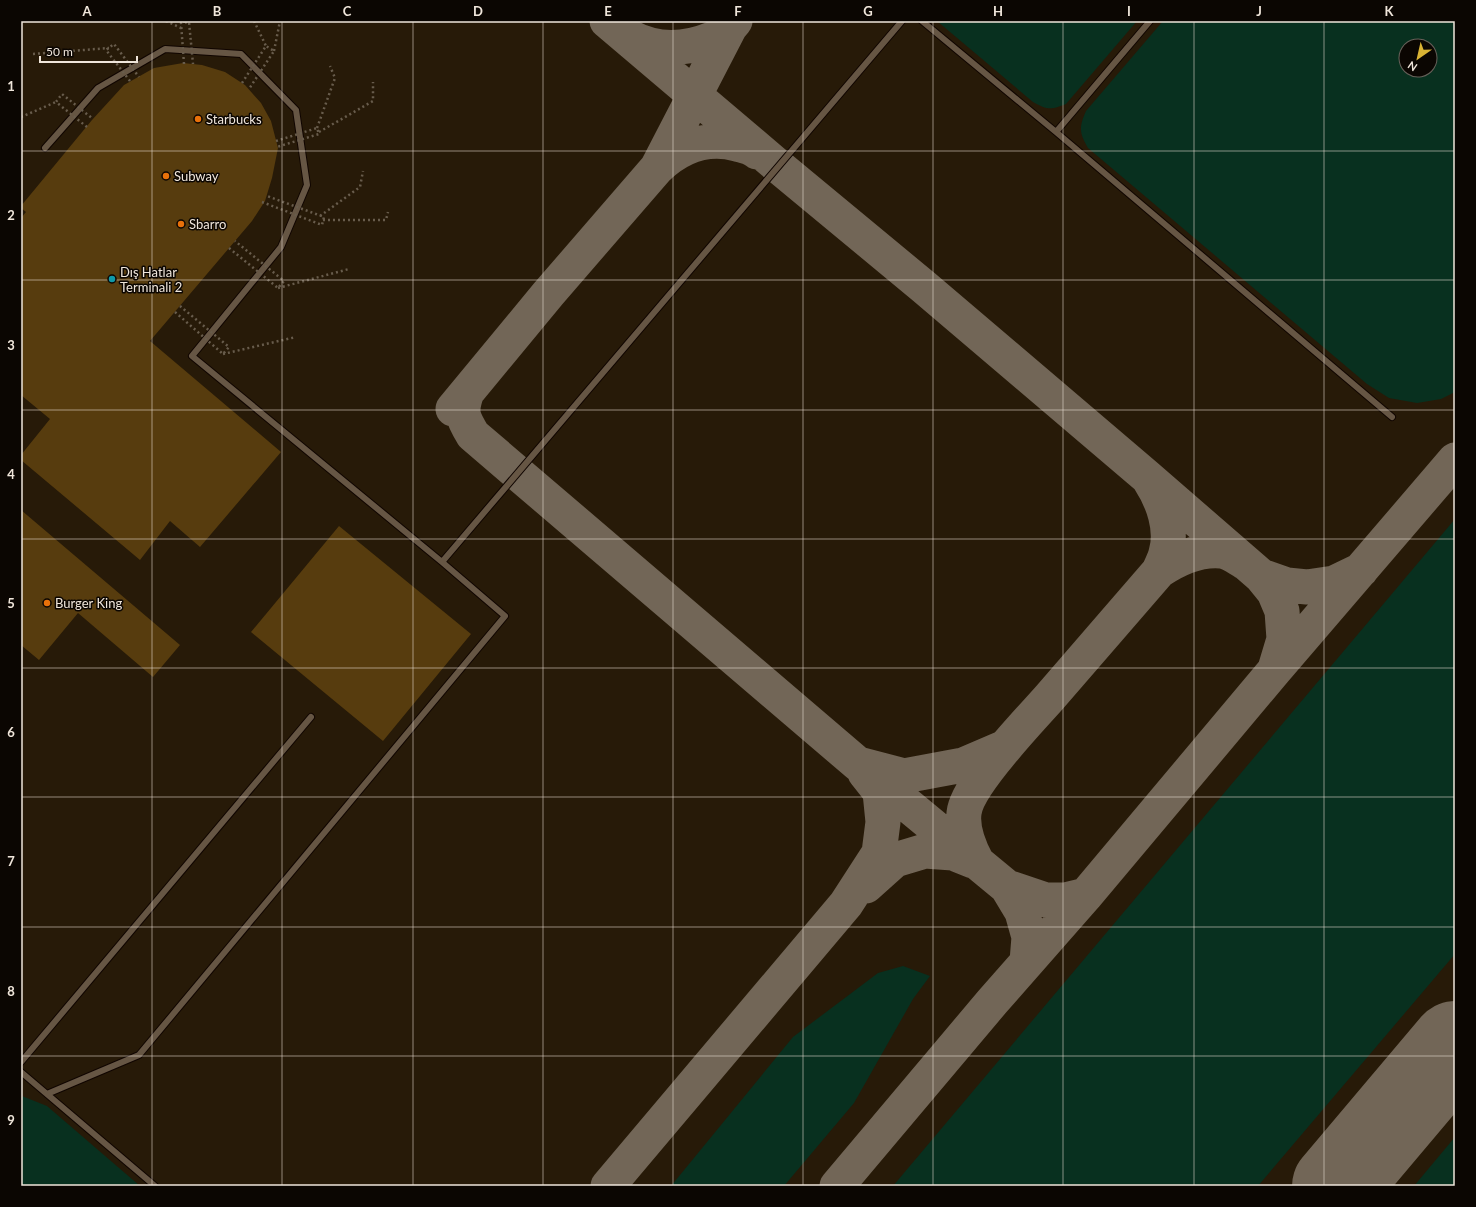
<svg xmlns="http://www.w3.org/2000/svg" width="1476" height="1207" font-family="Lato,sans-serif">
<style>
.green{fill:#08301f;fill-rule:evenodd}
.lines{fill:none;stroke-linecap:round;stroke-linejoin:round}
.taxiway{stroke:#726657;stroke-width:35}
.runway{stroke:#726657;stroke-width:88}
.building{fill:#573c0e}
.lane-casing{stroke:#100500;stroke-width:8}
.path{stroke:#685c4c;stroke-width:2.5;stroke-dasharray:2 3;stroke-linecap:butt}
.lane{stroke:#665644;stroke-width:6}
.path-bridge{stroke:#685c4c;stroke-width:2.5;stroke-dasharray:2 3;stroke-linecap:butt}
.grid{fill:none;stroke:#f0e6db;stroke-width:1;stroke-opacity:0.55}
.food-dot{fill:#e8710a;stroke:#0b0602;stroke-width:1.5}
.culture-dot{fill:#0f9aa8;stroke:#0b0602;stroke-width:1.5}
.labels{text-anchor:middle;stroke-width:3;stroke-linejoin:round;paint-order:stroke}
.poi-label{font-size:13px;fill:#f0e6db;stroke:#0b0602;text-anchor:start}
.neatline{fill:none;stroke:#f0e6db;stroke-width:1.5}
.grid-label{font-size:13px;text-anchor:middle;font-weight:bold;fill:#f0e6db}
</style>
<rect width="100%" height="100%" fill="#271a08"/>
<path class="green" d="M937,21H1137L1066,104C1051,110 1047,110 1033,102Z
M1163,21H1455V392L1441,399L1417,403L1389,398L1367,384L1088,148C1079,133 1079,127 1086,111ZM1406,46H1430V70H1406Z
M1455,519V954L1258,1186H893Z
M903,966L930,976L913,999L854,1103L784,1186H671L793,1037L878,973Z
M22,1096L47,1106L140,1186H21V1097Z
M1455,1137V1186H1414Z"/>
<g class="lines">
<path class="taxiway" d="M607,21L772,161L924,287L1146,476L1261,576L1287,585L1307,587L1334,583L1361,570
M630,37C656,51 685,50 712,39C718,36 724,31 730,27
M657,168C679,147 707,136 737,144C744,146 751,147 757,152
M467,392C460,412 462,417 473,435L858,764L1007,887
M453,409L548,294L657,168L730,27L735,21
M1150,481C1163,501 1173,529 1166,553C1165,559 1161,565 1159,571
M1261,576L1274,592L1282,611L1284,639L1275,669
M862,765L904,776L963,765L1005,747
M977,862C969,847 962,830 964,813C967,784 1029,721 1050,697C1086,655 1123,613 1159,571C1177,559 1198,549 1221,551C1229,552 1237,558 1244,562
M866,886L895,860L925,851L953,853L973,861
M1027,962L1029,937L1022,912L1007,887L1046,900H1065L1086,895
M608,1186L846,904L879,853L883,822L880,792L865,773
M837,1186L992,1002L1086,895L1274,671L1455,460"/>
<path class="runway" d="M1336,1186L1455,1045"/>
</g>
<path class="building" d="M183,63L202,65L225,72L245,85L261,103L271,121L278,148L272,178L265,201L252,221L150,341L281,452L200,547L170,521L140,560L21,460V455L50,419L21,395V218L26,212L21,208V206L92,120L124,85L154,68Z
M21,510L180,645L153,677L78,613L39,660L21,645Z
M339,526L471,634L383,741L251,632Z"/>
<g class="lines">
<defs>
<path id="lane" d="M922,21L1056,132L1392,417
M1056,132L1150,21
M45,148L98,88L165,49L241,54L296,110L307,185L281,247L192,356L442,562L505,616L139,1055L47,1094
M442,562L902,21
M21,1062L311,717
M21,1072L155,1186"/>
</defs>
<use href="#lane" class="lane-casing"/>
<path class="path" d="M166,21L181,28
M184,21L185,23
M254,21L266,46
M274,51L280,21
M33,54L109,48
M21,117L56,102
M317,128L335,78L330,66
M319,132L373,101V82
M320,216L360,187L363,171
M323,220H386L388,212
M278,288L349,269
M223,354L296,337"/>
<use href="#lane" class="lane"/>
<path class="path-bridge" d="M184,64L181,23L189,22L193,64
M130,81L106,50L114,44L139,77
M242,83L266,46L274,51L249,89
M87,127L56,102L62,94L93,119
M276,141L317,128L319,134L277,147
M262,202L322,225L324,217L267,196
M229,248L278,288L284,281L235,241
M175,312L223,354L229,347L180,306"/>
</g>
<path class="grid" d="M152,21V1186M282,21V1186M413,21V1186M543,21V1186M673,21V1186M803,21V1186M933,21V1186M1063,21V1186M1194,21V1186M1324,21V1186M21,151H1455M21,280H1455M21,410H1455M21,539H1455M21,668H1455M21,797H1455M21,927H1455M21,1056H1455"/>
<g class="food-dot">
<circle cx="198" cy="119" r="4"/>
<circle cx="166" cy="176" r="4"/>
<circle cx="181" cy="224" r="4"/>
<circle cx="47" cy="603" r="4"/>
</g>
<circle class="culture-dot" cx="112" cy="279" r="4"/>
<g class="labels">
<g class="poi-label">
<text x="206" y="124">Starbucks</text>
<text x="174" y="181">Subway</text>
<text x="189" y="229">Sbarro</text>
<text x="120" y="277">Dış Hatlar<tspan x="120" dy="15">Terminali 2</tspan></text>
<text x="55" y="608">Burger King</text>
</g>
</g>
<rect width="1476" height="1207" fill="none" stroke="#0b0602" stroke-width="44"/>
<g transform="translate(1418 58) rotate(214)"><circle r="19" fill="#0b0602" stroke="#676059"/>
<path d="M0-3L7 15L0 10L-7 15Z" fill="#d9b334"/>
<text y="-6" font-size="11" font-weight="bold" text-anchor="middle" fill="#f0e6db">N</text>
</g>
<path d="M40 56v6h97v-6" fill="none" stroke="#f0e6db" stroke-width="2"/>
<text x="46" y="56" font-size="12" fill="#f0e6db" stroke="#0b0602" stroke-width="3" paint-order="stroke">50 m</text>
<rect x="22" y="22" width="1432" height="1163" class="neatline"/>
<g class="grid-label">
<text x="87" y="16">A</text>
<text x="217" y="16">B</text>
<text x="347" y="16">C</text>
<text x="478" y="16">D</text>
<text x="608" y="16">E</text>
<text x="738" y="16">F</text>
<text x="868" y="16">G</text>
<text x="998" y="16">H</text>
<text x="1129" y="16">I</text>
<text x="1259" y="16">J</text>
<text x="1389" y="16">K</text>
<text x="11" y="91">1</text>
<text x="11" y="220">2</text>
<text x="11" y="350">3</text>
<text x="11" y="479">4</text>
<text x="11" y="608">5</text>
<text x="11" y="737">6</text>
<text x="11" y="866">7</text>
<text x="11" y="996">8</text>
<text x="11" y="1125">9</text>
</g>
</svg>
